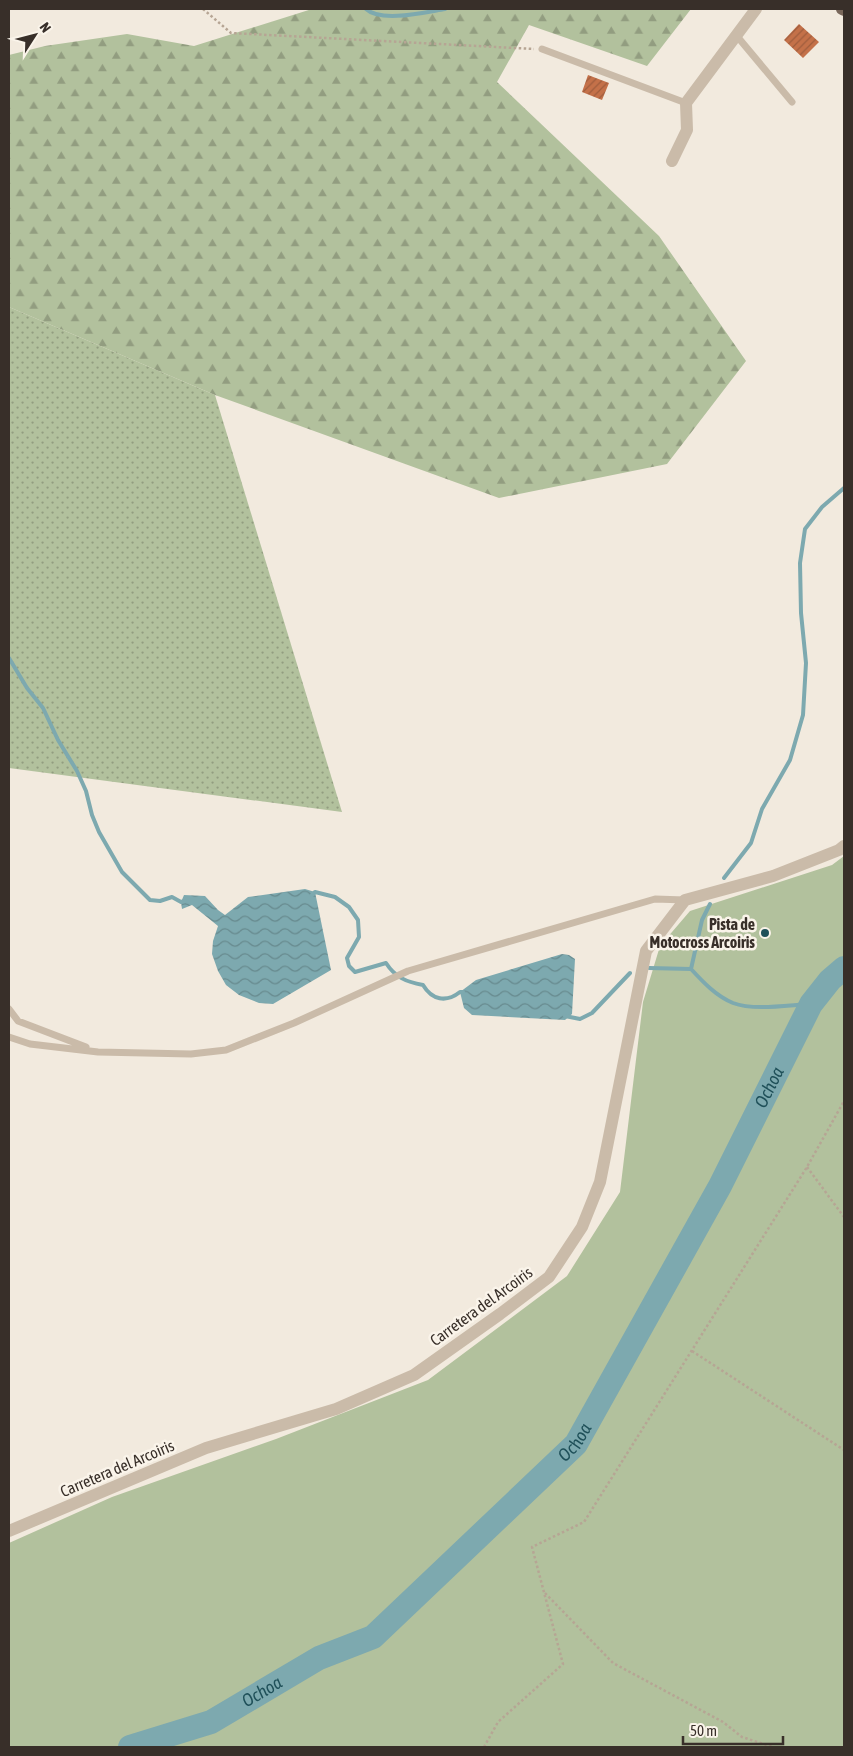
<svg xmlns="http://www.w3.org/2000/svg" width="853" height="1756" font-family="'Asap Condensed',sans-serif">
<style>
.grass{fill:url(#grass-dots)}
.forest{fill:url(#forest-firs)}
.green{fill:#b2c19d}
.water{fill:url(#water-waves)}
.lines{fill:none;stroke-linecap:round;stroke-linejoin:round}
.stream{stroke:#7da9af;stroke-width:4}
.river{stroke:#7da9af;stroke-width:24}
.building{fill:url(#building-hatch)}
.path{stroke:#b6a594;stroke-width:2.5;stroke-dasharray:2.5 2.5;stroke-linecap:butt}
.service{stroke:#cabba9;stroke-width:7}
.minor{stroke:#cabba9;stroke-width:12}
.tertiary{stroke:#cabba9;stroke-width:12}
.primary{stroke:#79675a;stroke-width:12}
.poi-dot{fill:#1f5059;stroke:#faf4ea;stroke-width:2}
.labels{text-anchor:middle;stroke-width:5;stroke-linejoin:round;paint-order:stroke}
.poi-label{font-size:16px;font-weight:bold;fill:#382f29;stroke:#faf4ea;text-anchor:end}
.street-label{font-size:16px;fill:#382f29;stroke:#faf4ea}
.water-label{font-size:18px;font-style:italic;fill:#1f5059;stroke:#faf4ea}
</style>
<defs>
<pattern id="grass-dots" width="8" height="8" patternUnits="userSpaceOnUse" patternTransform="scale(1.25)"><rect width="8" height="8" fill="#b2c19d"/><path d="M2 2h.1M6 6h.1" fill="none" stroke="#929d80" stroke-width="1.8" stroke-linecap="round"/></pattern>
<pattern id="forest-firs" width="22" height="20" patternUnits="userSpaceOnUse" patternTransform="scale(1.25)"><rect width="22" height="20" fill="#b2c19d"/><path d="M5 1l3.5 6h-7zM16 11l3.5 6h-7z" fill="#929d80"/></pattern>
<pattern id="water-waves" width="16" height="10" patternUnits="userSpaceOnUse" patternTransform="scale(1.25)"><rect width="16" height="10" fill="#7da9af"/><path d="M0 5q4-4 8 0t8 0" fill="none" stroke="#678a8e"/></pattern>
<pattern id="building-hatch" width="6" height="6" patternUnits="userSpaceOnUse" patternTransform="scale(1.25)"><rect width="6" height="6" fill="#c47149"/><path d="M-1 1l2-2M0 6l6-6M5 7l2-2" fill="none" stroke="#a05d3d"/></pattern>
</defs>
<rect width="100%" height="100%" fill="#f2eade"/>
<path class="grass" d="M9,307L215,395L342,812L9,768Z"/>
<path class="forest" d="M312,9H691L647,66L529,25L497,82L659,236L746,361L667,464L499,498L215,395L9,307V55L45,46L127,34L194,46Z"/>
<path class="green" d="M844,856V1747H9V1543L112,1497L276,1439L428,1380L567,1276L620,1192L643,1002L660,946L690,911L832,865Z"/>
<path class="water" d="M305,889L315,892L331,970L273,1004L259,1003L239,995L226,985L218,971L212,954L213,941L218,926L192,905L182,909L181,902L184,895L205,896L218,910L225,915L248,897Z
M562,954L569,955L575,959L572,1014L565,1020L472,1015L464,1008L460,992L476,980Z"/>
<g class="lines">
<path class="stream" d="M366,9C381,23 426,12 445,9
M9,658L27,688L43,708L58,740L77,771L86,791L92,815L99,832L122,872L150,900L160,901L172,897L181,902L185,901
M724,878L751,843L762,809L790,760L803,715L806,663L801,613L800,563L805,529L822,507L844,488
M312,895L315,892L335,897L349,907L358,920L359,937L347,958L349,966L355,972L386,963C395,977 406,982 423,985C432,1000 446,1003 460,992H463
M710,904L702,920L691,969C703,982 716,996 733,1003C754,1011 789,1005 811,1004
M649,968L691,969
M565,1016L580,1019L592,1013L630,973"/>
<path class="river" id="s1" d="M130,1747L211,1722L319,1658L373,1637L576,1444L720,1186L811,1004L830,980L844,968"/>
</g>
<path class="building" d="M799,24L819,42L803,58L784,40Z
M588,75L609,83L602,100L582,92Z"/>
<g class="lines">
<path class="path" d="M203,9L231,33L534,49
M807,1167L844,1217
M692,1351L844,1450
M545,1593L613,1663L723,1722L742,1737L773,1747
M484,1747L498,1722L563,1664L532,1547L584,1522L807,1167L844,1101"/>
<path class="service" d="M736,35L792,102
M542,49L686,103
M9,1009L18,1021L86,1047
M9,1037L30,1044L98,1052L191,1054L226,1050L294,1023L408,971L655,899L685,900"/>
<path class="minor" d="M672,161L687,130L686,103L756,9"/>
<path class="tertiary" d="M9,1531L206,1448L336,1409L414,1375L500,1314L549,1277L582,1227L600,1182L646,951L685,900L773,876L839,850L844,846"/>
<path class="primary" d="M842,9L844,10"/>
</g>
<circle class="poi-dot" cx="765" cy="933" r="5"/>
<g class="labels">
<g class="poi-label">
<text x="755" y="930">Pista de<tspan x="755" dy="18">Motocross Arcoiris</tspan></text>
</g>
<g class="street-label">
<text transform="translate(481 1306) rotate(-36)" y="6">Carretera del Arcoiris</text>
<text transform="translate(117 1468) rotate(-23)" y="6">Carretera del Arcoiris</text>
</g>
<g class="water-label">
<text dy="6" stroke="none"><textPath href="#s1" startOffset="954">Ochoa</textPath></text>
<text dy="6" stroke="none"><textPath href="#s1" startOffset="549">Ochoa</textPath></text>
<text dy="6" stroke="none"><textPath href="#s1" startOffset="144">Ochoa</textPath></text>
</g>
</g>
<rect width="853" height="1756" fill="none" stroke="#382f29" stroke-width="20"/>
<g transform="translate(35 35) rotate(54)" stroke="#faf4ea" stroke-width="4" paint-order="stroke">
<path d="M0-4L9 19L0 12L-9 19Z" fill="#382f29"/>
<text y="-8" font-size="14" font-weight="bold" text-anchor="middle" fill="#382f29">N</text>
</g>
<path d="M683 1736v8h100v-8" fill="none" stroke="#382f29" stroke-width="2.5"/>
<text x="690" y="1736" font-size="15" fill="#382f29" stroke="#faf4ea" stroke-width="4" paint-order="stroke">50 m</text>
</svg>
